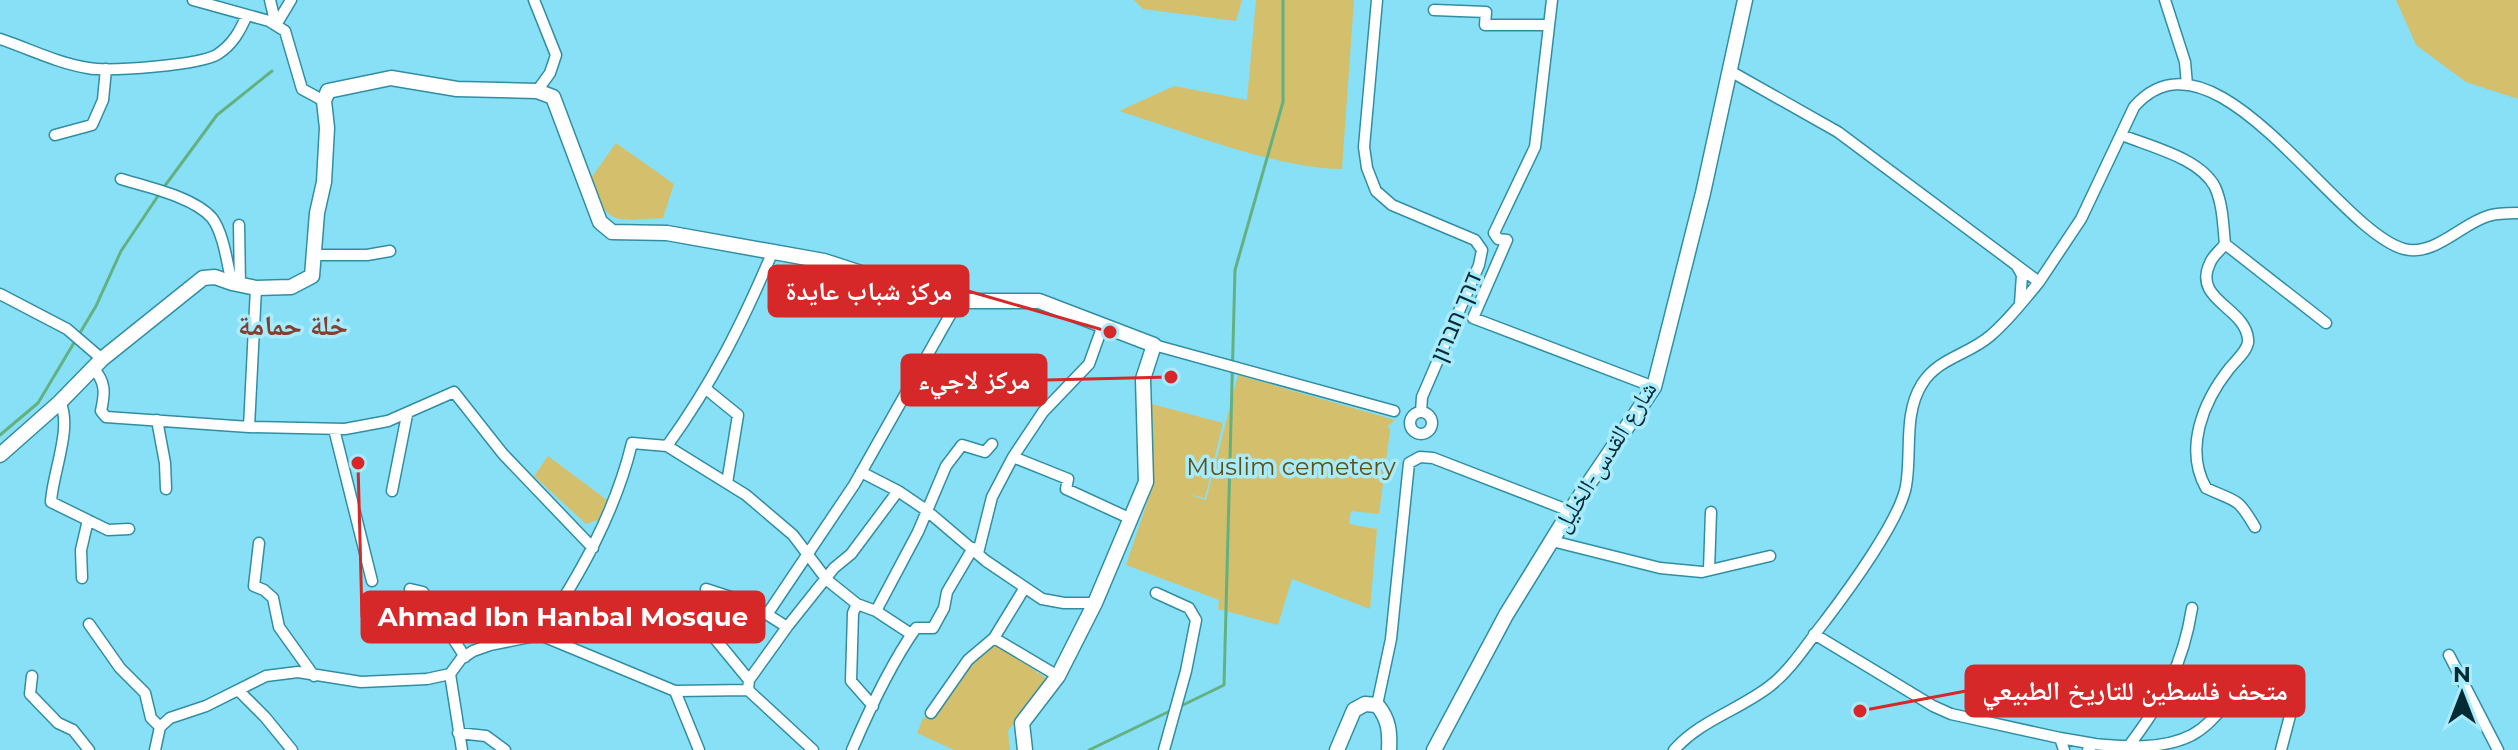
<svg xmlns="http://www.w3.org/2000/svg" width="2518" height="750" font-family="Montserrat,'Noto Naskh Arabic',Heebo,sans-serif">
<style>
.green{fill:#d4bf6d}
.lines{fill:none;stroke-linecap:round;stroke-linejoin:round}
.stream{stroke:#63b180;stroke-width:3}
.street-casing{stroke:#318ea2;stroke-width:13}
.secondary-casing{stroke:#318ea2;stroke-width:17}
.street{stroke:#fff;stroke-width:10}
.secondary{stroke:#fff;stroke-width:14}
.labels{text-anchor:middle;stroke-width:7;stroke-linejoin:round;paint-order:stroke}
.street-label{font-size:24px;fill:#032b33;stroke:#a7ebfc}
.park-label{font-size:24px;fill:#605111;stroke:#a7ebfc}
.quarter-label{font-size:28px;font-weight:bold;fill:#843f2e;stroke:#a7ebfc}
.leader{fill:none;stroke:#d62828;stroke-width:3}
.callout-dot{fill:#d62828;stroke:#a7ebfc;stroke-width:3}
.callout{fill:#d62828;stroke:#d62828;stroke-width:3}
.callout-label{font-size:26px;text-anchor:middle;font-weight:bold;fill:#fff}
</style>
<rect width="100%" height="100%" fill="#88e0f6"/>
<path class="green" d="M1134,0H1242L1236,21L1143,9Z
M1256,0H1354L1342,169C1276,169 1184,131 1119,111L1174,86L1247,100Z
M2396,0H2518V99L2466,82L2416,45Z
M616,143L674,184L663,218C615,220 607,228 591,178Z
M1238,375L1395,420L1388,426L1390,431L1379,514L1351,511L1349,524L1377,529L1370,609L1292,579L1278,625L1218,609L1219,600L1126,565L1153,485L1152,404L1223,423L1205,498L1187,494L1206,500Z
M548,456L607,500L598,520L586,524L534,476Z
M996,643L1047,679L1008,731L1010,750H954L917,733L923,718L932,716L971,660Z"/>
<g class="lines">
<path class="stream" d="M164,187L217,115L272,71
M0,435L38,403L96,306L121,251L160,193
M1181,706L1224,685L1235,270L1283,102V0
M1089,750L1170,711"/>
<defs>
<path id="street" d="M193,0L269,21L285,31L302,89L324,101
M270,0L276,25
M534,0L556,55L550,73L537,91
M1377,0L1364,147L1367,168L1376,191L1392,205L1475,240L1482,250L1479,265L1422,397L1421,412
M1552,0L1535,147L1494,233L1498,239L1507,240L1473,318L1654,387
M2165,0L2185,62L2187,85
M1434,10L1486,12L1485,25H1549
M276,25L291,0
M0,39C30,49 57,63 88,68C109,72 202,65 218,54C233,44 240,31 247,15
M1730,71L1838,132L2039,282L2081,219L2134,107C2214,15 2335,230 2404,249C2434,257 2461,224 2488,216C2497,213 2508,213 2518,213
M55,135L92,125L103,100L106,69
M2122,135C2151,147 2200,158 2215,187C2223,205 2223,225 2225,244C2220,251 2213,255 2210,263C2192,300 2245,307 2248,339C2250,349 2235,361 2229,369C2203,402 2184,449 2206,488C2237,503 2236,495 2255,527
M121,179C147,187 194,197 212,218C224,234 227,264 232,283
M239,225L240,285
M2225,244L2326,323
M314,255H367L390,251
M2017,266L2022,275L2020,304
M256,288L249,427L345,429L388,421L454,392L503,454L593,548
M0,294L67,329L102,359
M1154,345L1394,411
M93,368C106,382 105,393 101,411L106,417L249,427
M706,389L738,415L727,483
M60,402C73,427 52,475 51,502L108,530L129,529
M1410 423a11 11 0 1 1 22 0a11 11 0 1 1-22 0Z
M157,420L165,463L166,489
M334,429L372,581
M667,446C713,382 742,324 773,251
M1013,457L1068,479L1066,489L1129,518
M861,472L898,491L926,510L986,561L1042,599L1064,603H1095
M392,491L407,415
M1552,541L1660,568L1702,572L1770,556
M259,543L254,586L264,590L273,598L279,627L314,676
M978,553L992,497L1013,457L1043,412L1089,364L1103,325
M1709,570L1711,512
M82,578L81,550L88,520
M410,589L423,592L465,657
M706,589L749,603L787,627L834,568L851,554L898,491
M1156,593L1189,608L1196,620L1186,671L1164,750
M857,604L853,613L851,681L873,706
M876,611L918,532L946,466L962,445L985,452L992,444
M768,613L854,485L958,301
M89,624L120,668L145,693L151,718L160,727
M1814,634L1933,706L1951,714L2060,738L2064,750
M540,635C580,575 615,513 632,443L667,446L746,495L793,535L827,580L857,604L876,611L911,634
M712,635L749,680
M994,638L1058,676
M2449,655L2498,750
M32,676L30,694L58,723L73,730L89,750
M748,690L749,680L787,627
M239,691L265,717L292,750
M675,691L699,750
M1377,705L1391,639L1409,463L1420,457L1433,458L1570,511
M931,713L968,660L994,638L1024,589
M458,733L486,736L505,750
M2060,738L2095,744
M2128,747C2163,701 2183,665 2192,608
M155,750L160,727L170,718L206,706L266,676L298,672L361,682L427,679L450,674
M462,750L450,674L461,659L473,651L490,645L540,635L675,691L748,690L813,750
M852,750C870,708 890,665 916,628H933L944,608L947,592L973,548
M1674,750C1701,720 1739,710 1770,686C1792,669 1808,642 1825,621C1847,592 1900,520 1906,486C1912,453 1903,414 1922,384C1938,358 1968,355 1990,336C2009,320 2024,300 2039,282
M2088,750L2093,744C2125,747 2163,750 2192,735C2233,712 2233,665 2289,682L2294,688L2292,708L2281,750"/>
<path id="secondary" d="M0,455L60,402L102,359L203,278L215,277L232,283L256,288L291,287L312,276L317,213L324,182L327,128L324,101L328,91L391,78L457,89L537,91L553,97L600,222L612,232L667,233L824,261L947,301H1039L1154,345L1143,379L1146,482L1095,603L1058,676L1022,723L1025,750
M1337,750L1354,710L1365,704L1377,705C1389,719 1390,732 1389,750
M1434,750L1506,615L1570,511L1654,387L1703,193L1745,0"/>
</defs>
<use href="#street" class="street-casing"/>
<use href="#secondary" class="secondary-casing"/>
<use href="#street" class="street"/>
<use href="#secondary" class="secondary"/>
</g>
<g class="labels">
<g class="street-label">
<text transform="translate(1456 317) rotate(-67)" y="8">דרך חברון</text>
<text transform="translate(1605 457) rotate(-58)" y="8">شارع القدس-الخليل</text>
</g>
<g class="park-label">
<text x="1291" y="475">Muslim cemetery</text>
</g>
<g class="quarter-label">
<text x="293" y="335">خلة حمامة</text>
</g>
</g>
<path class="leader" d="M1110 332L968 291M1171 377L1046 380M358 463L362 617M1860 711L1966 691"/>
<g class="callout-dot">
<circle cx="1110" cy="332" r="8"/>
<circle cx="1171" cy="377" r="8"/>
<circle cx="358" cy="463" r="8"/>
<circle cx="1860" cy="711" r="8"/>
</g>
<g class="callout">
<rect x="769" y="266" width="199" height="50" rx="8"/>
<rect x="902" y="355" width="144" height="50" rx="8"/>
<rect x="362" y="592" width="402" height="50" rx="8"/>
<rect x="1966" y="666" width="338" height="50" rx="8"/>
</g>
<g class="callout-label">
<text x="869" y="300">مركز شباب عايدة</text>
<text x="974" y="389">مركز لاجيء</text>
<text x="563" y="626">Ahmad Ibn Hanbal Mosque</text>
<text x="2135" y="700">متحف فلسطين للتاريخ الطبيعي</text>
</g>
<g transform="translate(2462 694)" stroke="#a7ebfc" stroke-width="6" paint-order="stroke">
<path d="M0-6L14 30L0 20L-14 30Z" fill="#032b33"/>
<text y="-12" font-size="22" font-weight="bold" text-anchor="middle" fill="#032b33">N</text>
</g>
</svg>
